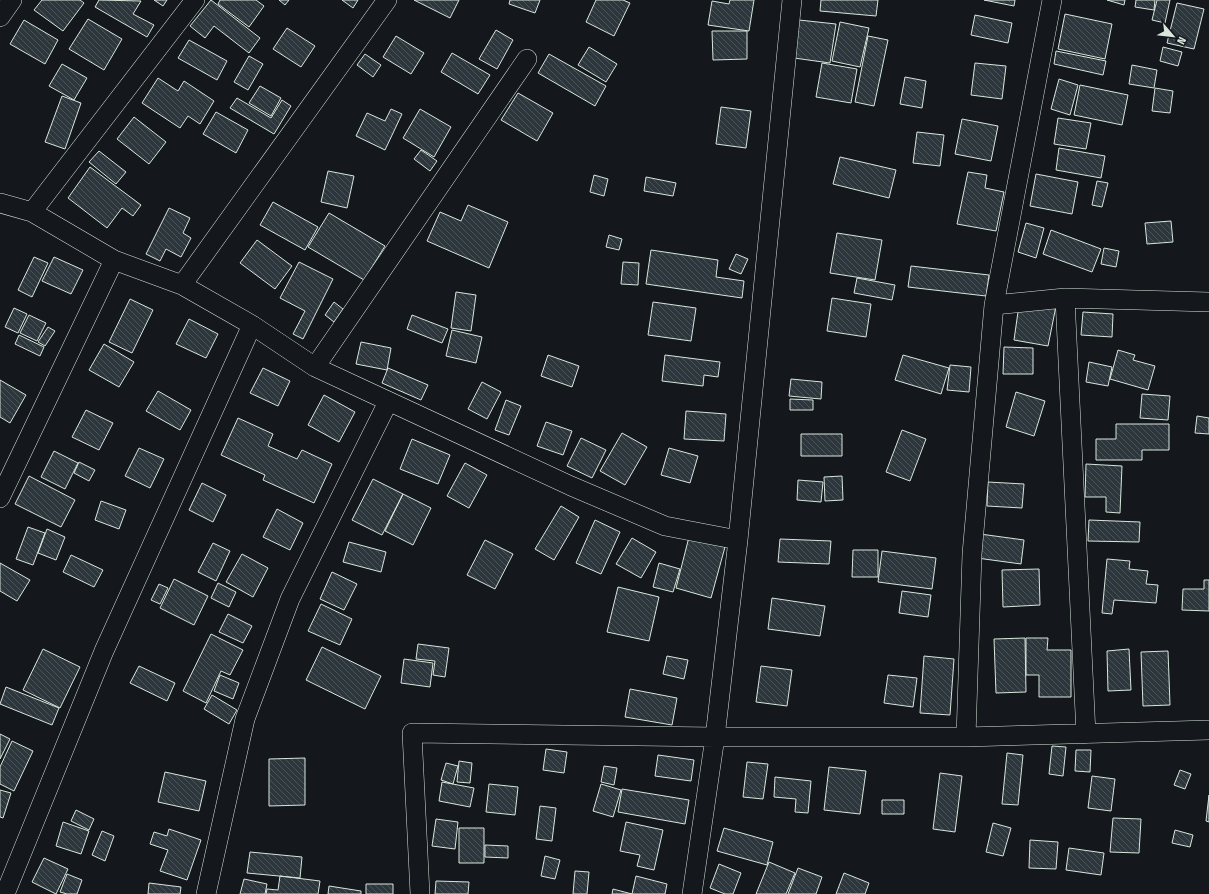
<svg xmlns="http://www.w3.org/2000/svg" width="1209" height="894" font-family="'Fira Sans Condensed',sans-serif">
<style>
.building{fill:url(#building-back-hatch);stroke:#d8e6dc}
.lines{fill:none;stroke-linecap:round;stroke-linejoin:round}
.minor-casing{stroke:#d8e6dc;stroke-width:20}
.minor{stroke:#14181c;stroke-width:19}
</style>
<defs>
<pattern id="building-back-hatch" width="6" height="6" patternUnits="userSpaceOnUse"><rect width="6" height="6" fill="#2c363c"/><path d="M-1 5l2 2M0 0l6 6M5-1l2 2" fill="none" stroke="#4a5358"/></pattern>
</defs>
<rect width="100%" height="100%" fill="#14181c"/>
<path class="building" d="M42,0H80L84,3L63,31L34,10Z
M99,0L141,1L133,14L154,25L147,37L95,7Z
M154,0H167L163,6Z
M211,0L260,38L249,53L214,26L205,38L190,26Z
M220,0H256L264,6L249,27L218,4Z
M279,0H289L285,5Z
M342,0H358L353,8Z
M414,0H459L450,18Z
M510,0H540L535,13L509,4Z
M596,0H623L630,3L614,36L586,22Z
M730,0H754L749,31L708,25L712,1L729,4Z
M821,0H878L876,16L820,11Z
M984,0H1015L1014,6Z
M1107,0H1125L1124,5Z
M1136,0H1155L1154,10L1135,7Z
M1157,0H1170L1165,23L1152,20Z
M1177,3L1204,9L1194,49L1167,43Z
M1065,14L1112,24L1105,59L1058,49Z
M975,15L1012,23L1008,43L971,35Z
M88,19L122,39L104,70L69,49Z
M24,20L58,40L45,64L10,44Z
M799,20L836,24L830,63L794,58Z
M840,22L869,28L860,67L832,61Z
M287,28L315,46L301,67L273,49Z
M496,30L513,40L497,69L479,59Z
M712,31H747V59L713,60Z
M396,36L424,53L411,74L383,57Z
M868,36L888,40L874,106L855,102Z
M189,40L227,61L217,80L178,58Z
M589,47L617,64L606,82L578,65Z
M1163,47L1182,52L1178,66L1160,61Z
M1056,51L1106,61L1103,75L1054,64Z
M452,53L490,75L478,94L441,72Z
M365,54L381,65L373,77L357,65Z
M549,54L606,86L595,106L538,73Z
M249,56L263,64L248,90L234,82Z
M822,63L857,69L851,103L816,97Z
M975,63L1006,66L1002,99L971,95Z
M62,64L87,78L74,100L49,86Z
M1132,65L1157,70L1154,88L1129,84Z
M905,77L926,81L922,108L900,104Z
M158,78L178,91L184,81L214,101L200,124L188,116L180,128L142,103Z
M1059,79L1078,85L1070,115L1051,109Z
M1080,85L1128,95L1122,125L1074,115Z
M260,86L281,98L271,116L249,103Z
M1155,88L1173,91L1170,113L1152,111Z
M518,93L553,113L537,141L501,120Z
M62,96L81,103L65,149L45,142Z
M237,98L271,118L282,100L291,106L274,134L230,108Z
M721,107L751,111L746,148L716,144Z
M391,109L402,114L385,150L356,136L367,113L385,121Z
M420,109L451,127L434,157L403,138Z
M216,112L248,130L236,153L203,134Z
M134,117L166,142L149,164L117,139Z
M1058,118L1091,123L1086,149L1054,144Z
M962,119L998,126L991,161L955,154Z
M917,132L944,135L940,166L913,163Z
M1059,148L1105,156L1101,178L1056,170Z
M421,150L437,161L430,171L414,159Z
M99,151L126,172L116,184L89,162Z
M840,157L896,170L889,198L833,184Z
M90,167L141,205L133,216L122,208L107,228L68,198Z
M328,171L354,176L347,208L321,202Z
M968,172L987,175L985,188L1004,192L996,231L957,224Z
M1036,174L1078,182L1072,214L1030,206Z
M594,175L608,179L604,196L590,192Z
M646,177L676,183L673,196L644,191Z
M1097,181L1108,183L1102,207L1092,205Z
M273,202L318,227L305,250L260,225Z
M468,205L508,222L489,268L427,241L440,212L461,221Z
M169,208L190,218L183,233L191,238L181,257L166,249L160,261L146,254Z
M329,213L385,246L364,280L308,247Z
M1171,221L1173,242L1147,244L1145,223Z
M1026,223L1044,228L1036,258L1018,252Z
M1051,230L1101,249L1092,272L1043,254Z
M837,233L882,240L875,280L830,273Z
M609,235L622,239L619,250L606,247Z
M257,240L292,266L275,289L240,263Z
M1104,248L1119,251L1116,267L1101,264Z
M651,250L718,260L716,277L744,281L742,298L646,284Z
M736,254L748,259L741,274L729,269Z
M34,257L48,263L32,297L18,290Z
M54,257L83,270L71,294L42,281Z
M299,262L333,279L303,339L293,334L305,311L280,298Z
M623,262L639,263L638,285L621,284Z
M911,266L989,275L986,296L908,287Z
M857,278L895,285L892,300L854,293Z
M456,292L476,295L471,331L451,328Z
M832,298L871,304L866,337L827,331Z
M130,299L153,310L132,353L109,342Z
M334,302L343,309L334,322L325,315Z
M653,302L696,308L691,341L648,335Z
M1019,305L1056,306L1048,346L1014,340Z
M14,308L27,314L18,333L5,327Z
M1083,312L1113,314L1112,337L1081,335Z
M29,315L46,323L37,341L20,333Z
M412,315L448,329L442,343L407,329Z
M189,319L218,334L206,358L176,344Z
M48,327L55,331L45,346L38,342Z
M452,330L482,337L476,363L446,356Z
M19,335L44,347L40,356L15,344Z
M361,342L391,348L387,370L356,364Z
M104,344L134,362L119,387L89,370Z
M1004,347L1033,348V374H1003Z
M1118,350L1135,355L1133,360L1155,366L1148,390L1110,379Z
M548,355L579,366L572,387L541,376Z
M665,355L720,362L718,377L704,375L703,386L662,381Z
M903,355L949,368L941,394L895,380Z
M1089,362L1112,367L1108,386L1086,382Z
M950,365L971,367L969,392L947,390Z
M263,368L290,381L278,406L250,393Z
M388,368L428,385L421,400L382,383Z
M791,379L822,382L821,399L789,396Z
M0,380L26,395L10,423L0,417Z
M482,382L501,392L487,419L468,409Z
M158,391L191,410L180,430L146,411Z
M1016,392L1045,401L1034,436L1006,427Z
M1142,394L1170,396L1168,420L1140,418Z
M324,395L355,412L339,442L308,425Z
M790,399L813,400V410H790Z
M506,400L521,406L509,435L495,430Z
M86,410L113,423L99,450L72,437Z
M686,411L726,414L724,441L684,439Z
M1197,416L1209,418V434L1195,433Z
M238,418L273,434L268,446L297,459L302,450L332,464L314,503L263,480L265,475L221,455Z
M546,422L572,431L563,455L537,446Z
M1116,424H1169V450H1142V460H1096V439H1116Z
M902,430L926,439L910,481L886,472Z
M622,433L647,447L625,485L600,471Z
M801,434H842V456H801Z
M581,438L606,450L592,478L567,466Z
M412,439L450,455L438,484L400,469Z
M139,448L164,459L150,488L125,476Z
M669,448L698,456L690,483L661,475Z
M54,451L78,463L65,489L41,477Z
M79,462L95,470L89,481L74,473Z
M465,463L487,475L469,508L447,496Z
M1086,464L1122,466L1120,513L1106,512V497H1085Z
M29,476L75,500L61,527L15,504Z
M842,476L843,500L825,501L824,477Z
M373,479L403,494L382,535L352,520Z
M798,480L823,482L821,502L797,500Z
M988,482L1024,484L1022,508L987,506Z
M202,483L226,495L213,522L189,510Z
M403,494L431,508L413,545L385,531Z
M101,501L126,510L119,529L95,520Z
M561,506L579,517L554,560L535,549Z
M277,509L303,523L290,550L263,537Z
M595,520L620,532L601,574L576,563Z
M1089,520L1140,522L1139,542L1088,541Z
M28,527L45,533L33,565L16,559Z
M47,529L65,537L56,560L38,553Z
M980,534L1024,540L1021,564L977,558Z
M689,537L725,547L711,598L676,588Z
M632,538L656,552L641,578L616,564Z
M780,539L831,541L829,564L778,562Z
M485,540L513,554L495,589L467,575Z
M349,542L386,552L381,572L343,562Z
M213,543L230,551L216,581L198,572Z
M853,550H878V577H852Z
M882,551L936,558L932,589L878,582Z
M242,554L268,568L253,597L226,582Z
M71,555L103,570L94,587L63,572Z
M1107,559L1130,561L1129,569L1148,571L1146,584L1158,585L1156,603L1114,600L1112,614L1102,613Z
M0,563L30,580L17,601L0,591Z
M659,563L680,569L673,592L653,587Z
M1039,569L1040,605L1003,607L1002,570Z
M332,572L357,584L344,610L320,599Z
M174,579L208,596L194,625L160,608Z
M1204,580H1209V611L1182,610L1183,589H1204Z
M218,583L236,592L229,607L211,598Z
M159,584L168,588L160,604L151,600Z
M618,587L659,597L649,641L607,632Z
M902,591L931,595L928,617L899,613Z
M772,598L825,606L820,636L768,629Z
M321,604L352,619L340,645L308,631Z
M228,614L252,626L243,643L219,632Z
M211,634L243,650L230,675L221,671L206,703L183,691Z
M1025,638L1026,692L996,693L994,639Z
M1026,638H1048L1047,650H1071V697H1039V675H1026Z
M418,644L449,648L445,677L433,675L435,661L416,659Z
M322,647L381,676L365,709L306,680Z
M43,649L80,667L60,708L23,690Z
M1129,649L1131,690L1108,691L1107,651Z
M1168,651L1170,705L1143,706L1141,652Z
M667,656L688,660L684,679L663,674Z
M924,656L954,659L950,715L920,713Z
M404,659L433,663L430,687L401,683Z
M139,666L175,683L167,701L130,683Z
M761,666L792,670L787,706L756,702Z
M220,675L239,683L233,699L214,691Z
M888,675L917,678L913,707L884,703Z
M6,687L59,708L52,725L0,704Z
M630,689L677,698L672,725L625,717Z
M212,695L237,710L229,724L204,709Z
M0,734L10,739L0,759Z
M12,741L33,751L14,791L0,784V767Z
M1052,746L1066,747L1063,776L1049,774Z
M546,749L567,752L564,773L543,770Z
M1076,750H1091L1090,772L1075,771Z
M1007,753L1023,755L1018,805L1002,804Z
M658,755L694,760L691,781L655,776Z
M305,758V805L269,806V759Z
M459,761L472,763L470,783L457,782Z
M747,762L768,764L763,799L743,797Z
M446,763L458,766L453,784L441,780Z
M604,766L617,768L614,785L601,782Z
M829,767L866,771L860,814L824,810Z
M1180,770L1191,774L1185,789L1174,785Z
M165,772L206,781L199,811L158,802Z
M940,773L962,776L955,832L933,829Z
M1092,776L1115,779L1111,811L1088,808Z
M775,777L811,781L808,813L795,812L796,799L774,797Z
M442,782L474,788L470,807L439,801Z
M489,784L518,787L515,815L486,812Z
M601,784L621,790L613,817L593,811Z
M622,789L689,800L685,824L618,812Z
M0,790L11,793L3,818L0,817Z
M1209,795V822L1206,821Z
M882,800H904V814H882Z
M540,806L556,808L552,841L536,839Z
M76,810L94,819L89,830L71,821Z
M1113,818L1141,819L1139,853L1110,852Z
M436,819L458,822L455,849L432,846Z
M63,822L89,831L81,854L56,846Z
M626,822L663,830L654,870L637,866L640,855L620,851Z
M993,823L1011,828L1003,856L986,852Z
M459,828H484V863H459Z
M724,828L773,842L767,865L717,851Z
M169,829L201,840L187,880L160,871L168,850L150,844L154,832L167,836Z
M1175,830L1193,835L1190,847L1172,843Z
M102,831L114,836L105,861L92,855Z
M1030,840L1058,842L1056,869L1029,868Z
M485,845L508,846V858L485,857Z
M1069,848L1104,853L1101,875L1066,870Z
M250,852L302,857L300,878L247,873Z
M545,856L560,860L555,879L541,876Z
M44,858L68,869L56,894L32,882Z
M769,862L795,873L786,894H756Z
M719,864L741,873L733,894H725L710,888Z
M798,868L822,877L816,894H788Z
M575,871L589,872L587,894H573Z
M844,873L869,883L865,894H836Z
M67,874L82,880L77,894H67L60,892Z
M280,876L320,881L318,894H266L267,889L278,890Z
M636,876L667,884L665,894H612L613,889L632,894Z
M244,879L267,884L265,894H240Z
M436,881L469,882L468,894H435Z
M149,883L181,887L180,894H148Z
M366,884H393V894H366Z
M329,886L361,891V894H328Z"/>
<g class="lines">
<defs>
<path id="minor" d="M0,17L12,0
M0,203L32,212L114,260L182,285L252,325L315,367L571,486L665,526L738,540
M32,212L195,0
M182,285L387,0
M1065,298L1086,734
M994,305L1065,298L1209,302
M315,367L527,59
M0,498L114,260
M966,737L972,554L994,305L1052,0
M5,894L104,651L252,325
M206,894L245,719L290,599L388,402
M420,894L412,733L715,737H966L1209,730
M692,894L715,737L738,540L792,0"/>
</defs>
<use href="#minor" class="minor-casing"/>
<use href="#minor" class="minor"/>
</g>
<g transform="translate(1173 36) rotate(118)" stroke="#14181c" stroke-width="3" paint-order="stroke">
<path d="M0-3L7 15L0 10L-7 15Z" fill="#d8e6dc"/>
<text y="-6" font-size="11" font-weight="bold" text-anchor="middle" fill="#d8e6dc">N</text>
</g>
</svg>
